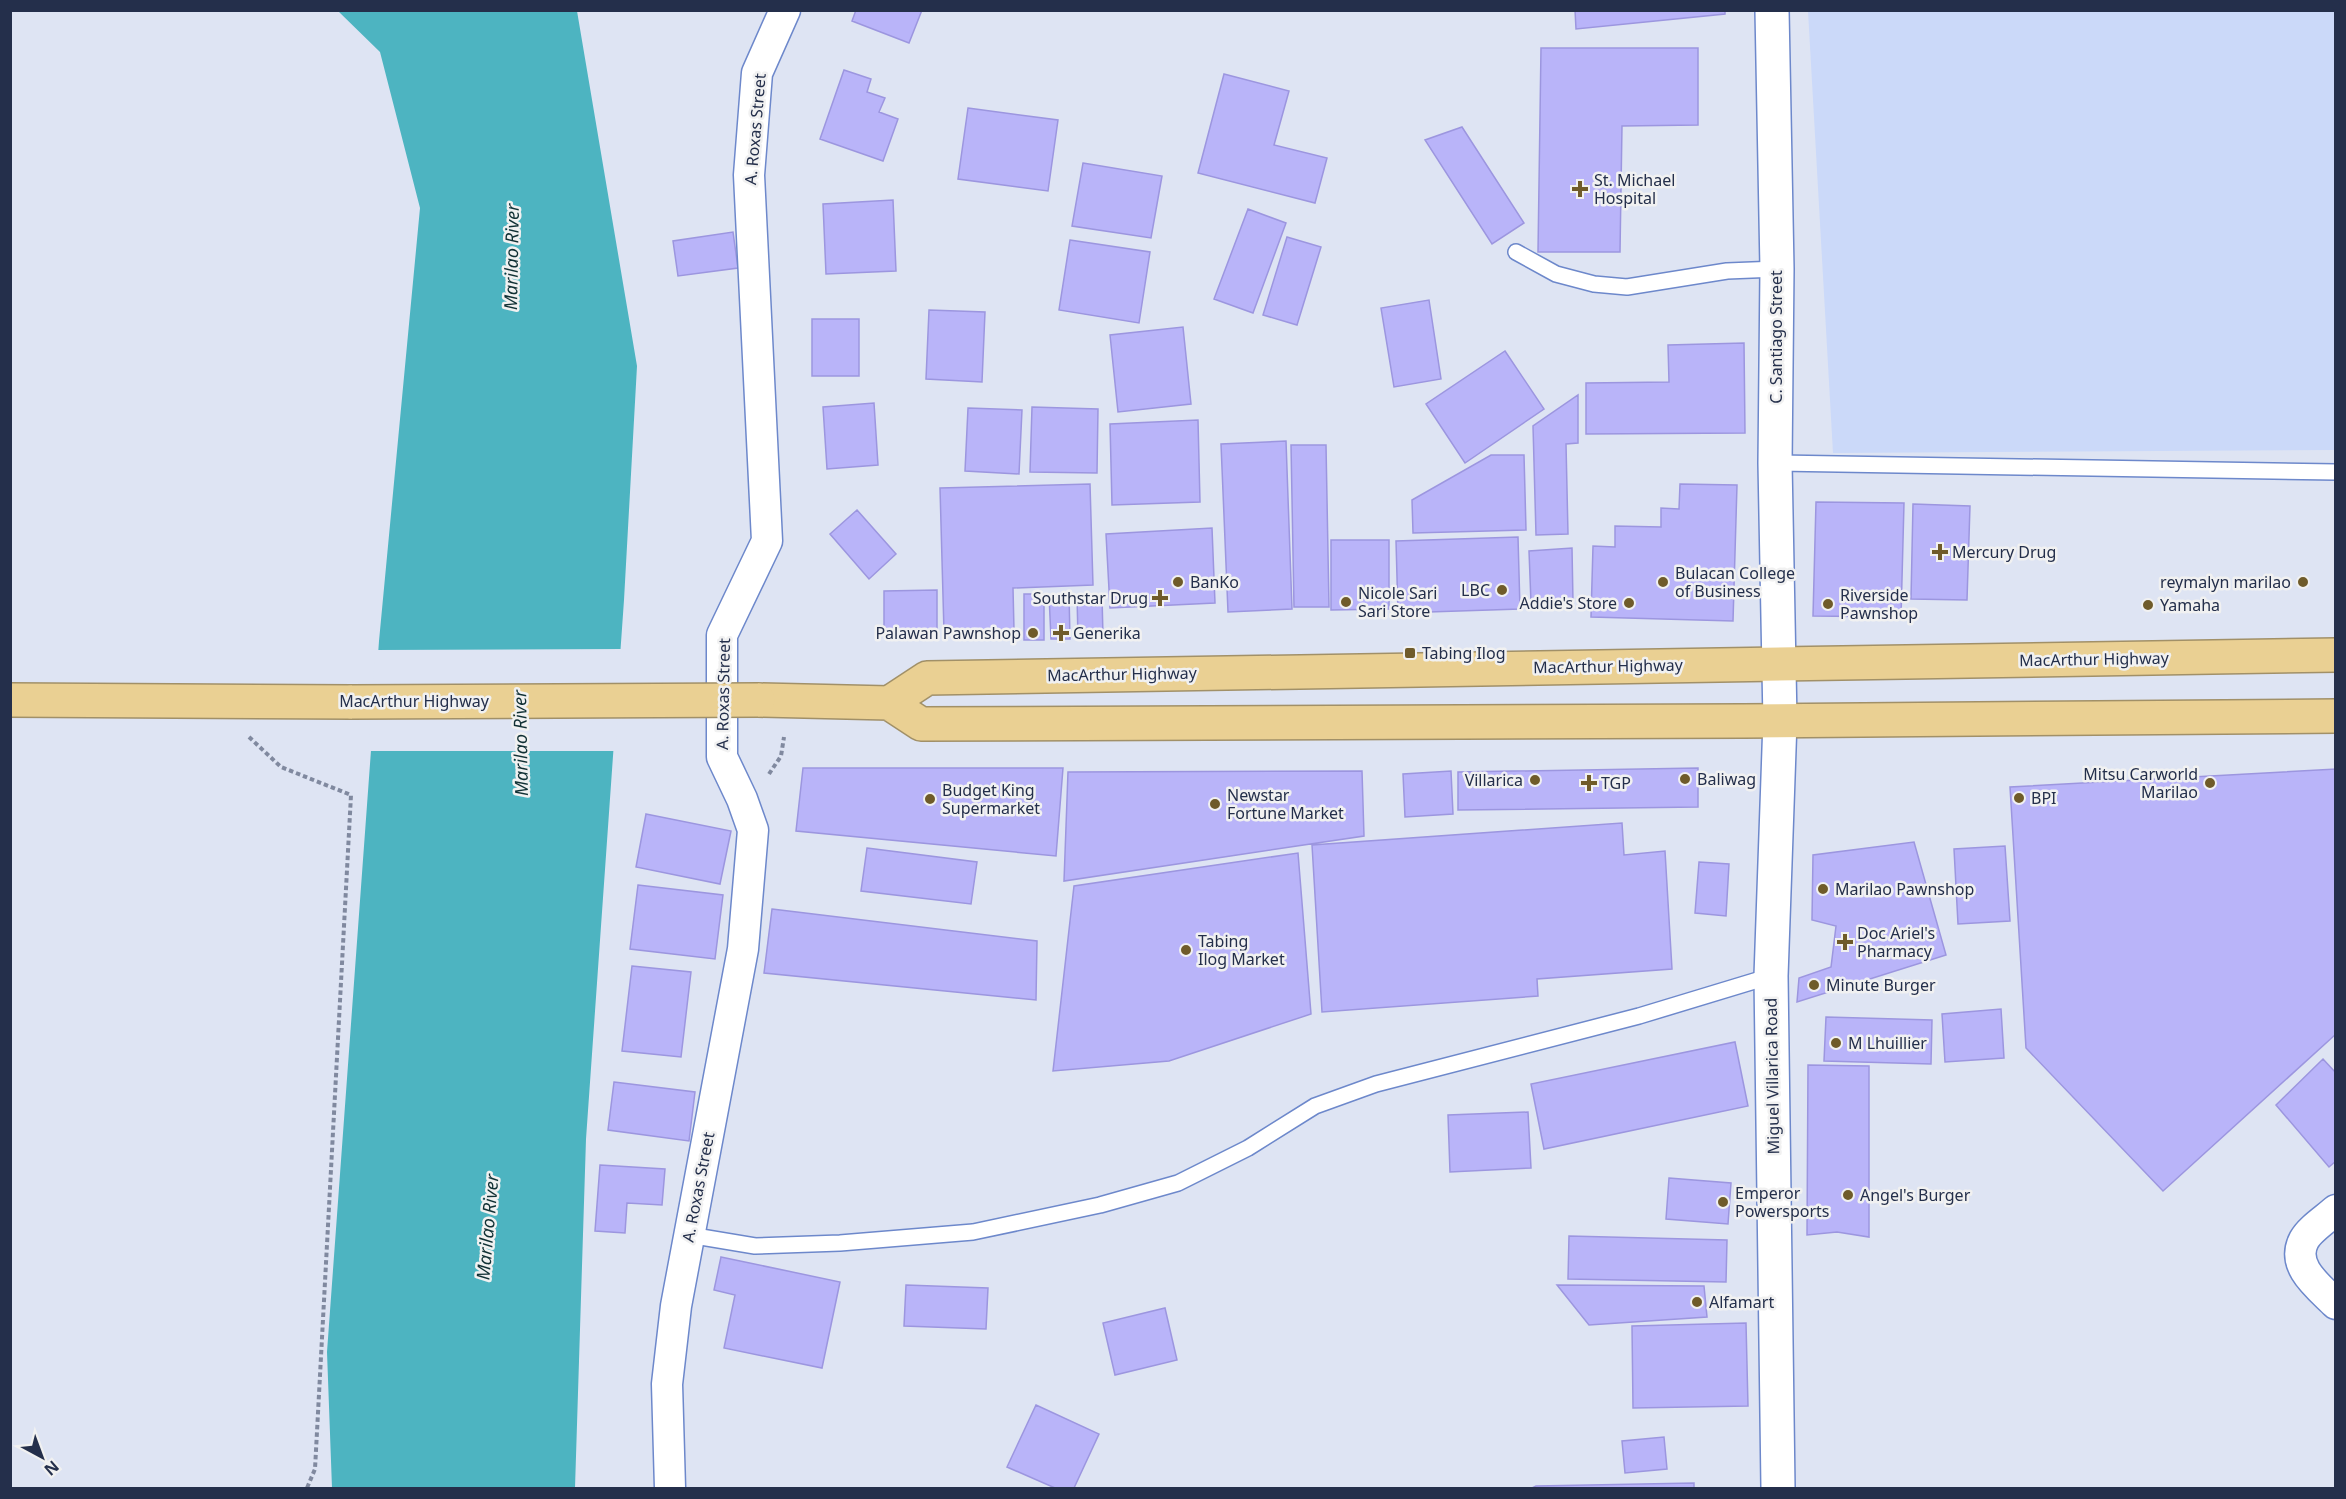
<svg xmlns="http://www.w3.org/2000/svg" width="2346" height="1499" font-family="'Noto Sans',sans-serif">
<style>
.built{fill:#cbd9f9}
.water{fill:#4db4c1}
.pier{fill:#dee4f3}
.building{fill:#b9b4f9;stroke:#9c96df;stroke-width:1.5}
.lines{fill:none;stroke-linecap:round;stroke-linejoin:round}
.service-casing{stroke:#6d88cb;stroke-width:18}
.minor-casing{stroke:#6d88cb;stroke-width:33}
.secondary-casing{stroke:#6d88cb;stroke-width:36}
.trunk-casing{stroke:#a19068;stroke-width:36}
.path{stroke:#80899f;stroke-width:4;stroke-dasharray:4.5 3;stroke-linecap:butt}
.service{stroke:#fff;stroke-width:15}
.minor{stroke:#fff;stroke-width:30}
.secondary{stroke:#fff;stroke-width:33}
.trunk{stroke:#ead093;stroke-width:33}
.trunk-bridge-casing{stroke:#a19068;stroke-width:36;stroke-linecap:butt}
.trunk-bridge{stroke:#ead093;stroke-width:33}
.poi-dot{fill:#6f5b2a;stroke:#f1f1f1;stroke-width:2}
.labels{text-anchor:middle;stroke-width:5;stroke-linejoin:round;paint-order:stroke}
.street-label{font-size:16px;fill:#242f4b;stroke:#f1f1f1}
.poi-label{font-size:16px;fill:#242f4b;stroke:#f1f1f1;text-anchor:start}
.water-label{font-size:18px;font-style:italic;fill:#103034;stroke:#f1f1f1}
</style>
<rect width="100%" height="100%" fill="#dee4f3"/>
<path class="built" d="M1808,11H2335V450L1833,453Z"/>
<path class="water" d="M338,11H577L637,366L624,600L586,1139L575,1488H332L327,1352L379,641L420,208L380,52Z"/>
<path class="pier" d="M623,649L616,751H368L375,650Z"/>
<path class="building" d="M856,10H922L909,43L852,21Z
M1575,10H1725V14L1576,29Z
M1541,48H1698V125L1622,126L1620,252H1538Z
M844,70L871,79L867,92L885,98L879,112L898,119L883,161L820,139Z
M1224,74L1289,91L1274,145L1327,158L1315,203L1198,173Z
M968,108L1058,120L1048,191L958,179Z
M1462,127L1524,223L1492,244L1425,140Z
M1083,163L1162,176L1151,238L1072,226Z
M893,200L896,271L826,274L823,204Z
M1248,209L1286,223L1253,313L1214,299Z
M733,232L738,268L678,276L673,241Z
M1287,237L1321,247L1297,325L1263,315Z
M1070,240L1150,252L1139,323L1059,310Z
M1429,300L1441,379L1394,387L1381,308Z
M929,310L985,312L982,382L926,379Z
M812,319H859V376H812Z
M1183,327L1191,404L1118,412L1110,335Z
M1744,343L1745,433L1586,434V383L1669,382L1668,345Z
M1505,351L1544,409L1465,463L1426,404Z
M1578,395V443L1566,444L1568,534L1536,535L1533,426Z
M874,403L878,465L827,469L823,407Z
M1032,407L1098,409L1097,473L1030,472Z
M968,408L1022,410L1019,474L965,471Z
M1198,420L1200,502L1112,505L1110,424Z
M1286,441L1292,609L1228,612L1221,444Z
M1291,445H1326L1329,607H1294Z
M1491,455H1524L1526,530L1413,533L1412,500Z
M1090,484L1093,585L1013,588L1014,630L944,632L940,488Z
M1680,484L1737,485L1733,621L1591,617L1593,546L1615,547V526L1661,527V508L1679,509Z
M1816,502L1904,503L1901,617L1813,616Z
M1913,504L1970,506L1967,600L1911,599Z
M857,510L896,554L869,579L830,534Z
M1212,528L1215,603L1110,608L1106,534Z
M1518,537L1520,609L1398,613L1396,541Z
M1331,540H1389V609L1331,610Z
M1572,548L1573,602L1531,603L1529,551Z
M937,590V630L884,631V591Z
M1024,594H1044V640H1024Z
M1069,594L1070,639H1051L1049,595Z
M1077,597H1102L1103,636L1078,637Z
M803,768H1063L1056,856L796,831Z
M1698,768V807L1458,810V772Z
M2336,769V1034L2163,1191L2026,1048L2010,787Z
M1362,771L1364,836L1064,881L1068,772Z
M1451,771L1453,814L1405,817L1403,774Z
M646,814L731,831L720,884L636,867Z
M1622,823L1624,855L1665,851L1672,969L1537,979L1538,996L1322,1012L1312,845Z
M1914,842L1946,955L1797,1002L1799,978L1831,967L1836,926L1812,920L1813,855Z
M2005,846L2010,921L1958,924L1954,849Z
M867,848L977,862L971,904L861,891Z
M1298,853L1311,1014L1169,1061L1053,1071L1074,886Z
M1699,862L1729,864L1726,916L1695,913Z
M638,885L723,895L715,959L630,949Z
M772,909L1037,941L1036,1000L764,973Z
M632,966L691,972L681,1057L622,1051Z
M2001,1009L2004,1058L1945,1062L1942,1014Z
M1826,1017L1932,1020L1931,1064L1824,1061Z
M1735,1042L1748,1106L1544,1149L1531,1084Z
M2323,1059L2336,1073V1161L2329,1167L2276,1105Z
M1808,1065L1869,1066V1237L1837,1232L1807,1235Z
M614,1082L695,1092L689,1141L608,1130Z
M1528,1112L1531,1168L1450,1172L1448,1115Z
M600,1165L665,1169L662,1205L627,1203L625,1233L595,1231Z
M1669,1178L1731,1183L1728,1224L1666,1219Z
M1569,1236L1727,1240L1726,1282L1568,1279Z
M721,1257L840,1282L822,1368L724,1348L735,1295L714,1290Z
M906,1285L988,1288L986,1329L904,1326Z
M1557,1285L1704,1286L1707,1317L1589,1325Z
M1165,1308L1177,1360L1115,1375L1103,1323Z
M1746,1323L1748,1406L1633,1408L1632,1326Z
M1036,1405L1099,1434L1074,1488H1055L1007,1467Z
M1664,1437L1667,1469L1625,1473L1622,1441Z
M1694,1483V1488H1532L1536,1486Z"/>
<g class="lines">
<defs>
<path id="service" d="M1516,252L1556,274L1594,284L1627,287L1727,271L1777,269
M1775,463L2336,472
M689,1235L755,1246L840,1243L973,1232L1100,1205L1178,1183L1248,1148L1315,1106L1376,1084L1639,1016L1771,976"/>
<path id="minor" d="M2336,1210C2326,1219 2310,1229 2304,1240C2290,1266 2319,1287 2336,1304
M670,1488L667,1384L676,1306L743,949L753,830L742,799L722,757V635L767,541L749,175L757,73L785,10"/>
<path id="secondary" d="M1772,10L1777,269L1775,463L1780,721L1771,976L1778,1488"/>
<path id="trunk" d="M10,700L352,702
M758,700L889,703L921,724L1743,721L2336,716
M889,703L927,678L2336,655"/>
</defs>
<use href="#service" class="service-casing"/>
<use href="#minor" class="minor-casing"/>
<use href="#secondary" class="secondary-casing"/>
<use href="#trunk" class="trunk-casing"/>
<path class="path" d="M249,737L281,767L351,795L315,1469L307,1488
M769,774L781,756L784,737"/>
<use href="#service" class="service"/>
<use href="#minor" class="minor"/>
<use href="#secondary" class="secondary"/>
<use href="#trunk" class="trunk"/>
<defs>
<path id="trunk-bridge" d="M352,702L758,700"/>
</defs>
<use href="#trunk-bridge" class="trunk-bridge-casing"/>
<use href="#trunk-bridge" class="trunk-bridge"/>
</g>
<g class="poi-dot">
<path d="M1577 180h6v6h6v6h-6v6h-6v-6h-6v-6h6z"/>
<path d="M1937 543h6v6h6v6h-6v6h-6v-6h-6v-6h6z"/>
<circle cx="1178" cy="582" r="6"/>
<circle cx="1663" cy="582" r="6"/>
<circle cx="2303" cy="582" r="6"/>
<circle cx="1502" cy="590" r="6"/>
<path d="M1157 589h6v6h6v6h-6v6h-6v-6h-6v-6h6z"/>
<circle cx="1346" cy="602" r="6"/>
<circle cx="1629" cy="603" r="6"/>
<circle cx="1828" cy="604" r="6"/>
<circle cx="2148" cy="605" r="6"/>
<circle cx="1033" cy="633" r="6"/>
<path d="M1058 624h6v6h6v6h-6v6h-6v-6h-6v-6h6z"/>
<rect x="1404" y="647" width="12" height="12" rx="3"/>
<circle cx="1685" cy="779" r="6"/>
<circle cx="1535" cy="780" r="6"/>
<path d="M1586 774h6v6h6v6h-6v6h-6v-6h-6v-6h6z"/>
<circle cx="2210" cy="783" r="6"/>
<circle cx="2019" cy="798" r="6"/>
<circle cx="930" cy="799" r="6"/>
<circle cx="1215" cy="804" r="6"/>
<circle cx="1823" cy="889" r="6"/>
<path d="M1842 933h6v6h6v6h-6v6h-6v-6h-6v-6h6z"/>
<circle cx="1186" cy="950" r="6"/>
<circle cx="1814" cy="985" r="6"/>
<circle cx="1836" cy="1043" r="6"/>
<circle cx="1848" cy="1195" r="6"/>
<circle cx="1723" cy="1202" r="6"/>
<circle cx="1697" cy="1302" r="6"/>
</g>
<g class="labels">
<g class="street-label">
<text transform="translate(755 129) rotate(-85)" y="6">A. Roxas Street</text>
<text transform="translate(1776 337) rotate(-90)" y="6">C. Santiago Street</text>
<text transform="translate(2094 659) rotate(-1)" y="6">MacArthur Highway</text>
<text transform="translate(1608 666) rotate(-1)" y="6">MacArthur Highway</text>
<text transform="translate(1122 674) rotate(-1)" y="6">MacArthur Highway</text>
<text transform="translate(723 694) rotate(-89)" y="6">A. Roxas Street</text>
<text x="414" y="707">MacArthur Highway</text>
<text transform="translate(1772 1076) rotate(-91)" y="6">Miguel Villarica Road</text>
<text transform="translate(698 1187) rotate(-79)" y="6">A. Roxas Street</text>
</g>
<g class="poi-label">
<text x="1594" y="186">St. Michael<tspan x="1594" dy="18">Hospital</tspan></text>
<text x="1952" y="558">Mercury Drug</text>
<text x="1675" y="579">Bulacan College<tspan x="1675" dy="18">of Business</tspan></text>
<text x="1190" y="588">BanKo</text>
<text x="2291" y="588" text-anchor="end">reymalyn marilao</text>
<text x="1490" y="596" text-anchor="end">LBC</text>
<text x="1358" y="599">Nicole Sari<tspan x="1358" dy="18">Sari Store</tspan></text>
<text x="1840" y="601">Riverside<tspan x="1840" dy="18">Pawnshop</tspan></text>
<text x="1148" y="604" text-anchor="end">Southstar Drug</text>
<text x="1617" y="609" text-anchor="end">Addie's Store</text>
<text x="2160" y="611">Yamaha</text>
<text x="1021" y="639" text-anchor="end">Palawan Pawnshop</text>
<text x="1073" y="639">Generika</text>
<text x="1422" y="659">Tabing Ilog</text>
<text x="2198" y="780" text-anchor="end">Mitsu Carworld<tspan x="2198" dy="18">Marilao</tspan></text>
<text x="1697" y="785">Baliwag</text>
<text x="1523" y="786" text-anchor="end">Villarica</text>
<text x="1601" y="789">TGP</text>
<text x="942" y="796">Budget King<tspan x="942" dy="18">Supermarket</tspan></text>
<text x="1227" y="801">Newstar<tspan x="1227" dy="18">Fortune Market</tspan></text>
<text x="2031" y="804">BPI</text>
<text x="1835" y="895">Marilao Pawnshop</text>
<text x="1857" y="939">Doc Ariel's<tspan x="1857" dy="18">Pharmacy</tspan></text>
<text x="1198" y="947">Tabing<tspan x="1198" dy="18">Ilog Market</tspan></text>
<text x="1826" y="991">Minute Burger</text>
<text x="1848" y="1049">M Lhuillier</text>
<text x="1735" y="1199">Emperor<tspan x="1735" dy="18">Powersports</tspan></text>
<text x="1860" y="1201">Angel's Burger</text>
<text x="1709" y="1308">Alfamart</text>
</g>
<g class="water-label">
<text transform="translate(512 257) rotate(-89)" y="6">Marilao River</text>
<text transform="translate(521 743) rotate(-91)" y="6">Marilao River</text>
<text transform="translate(488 1227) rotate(-85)" y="6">Marilao River</text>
</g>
</g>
<rect width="2346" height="1499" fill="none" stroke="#242f4b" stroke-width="24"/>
<g transform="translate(42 1457) rotate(139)" stroke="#f1f1f1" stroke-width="4.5" paint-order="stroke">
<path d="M0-4.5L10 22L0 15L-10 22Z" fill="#242f4b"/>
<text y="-9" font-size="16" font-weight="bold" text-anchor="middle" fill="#242f4b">N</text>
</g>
</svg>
